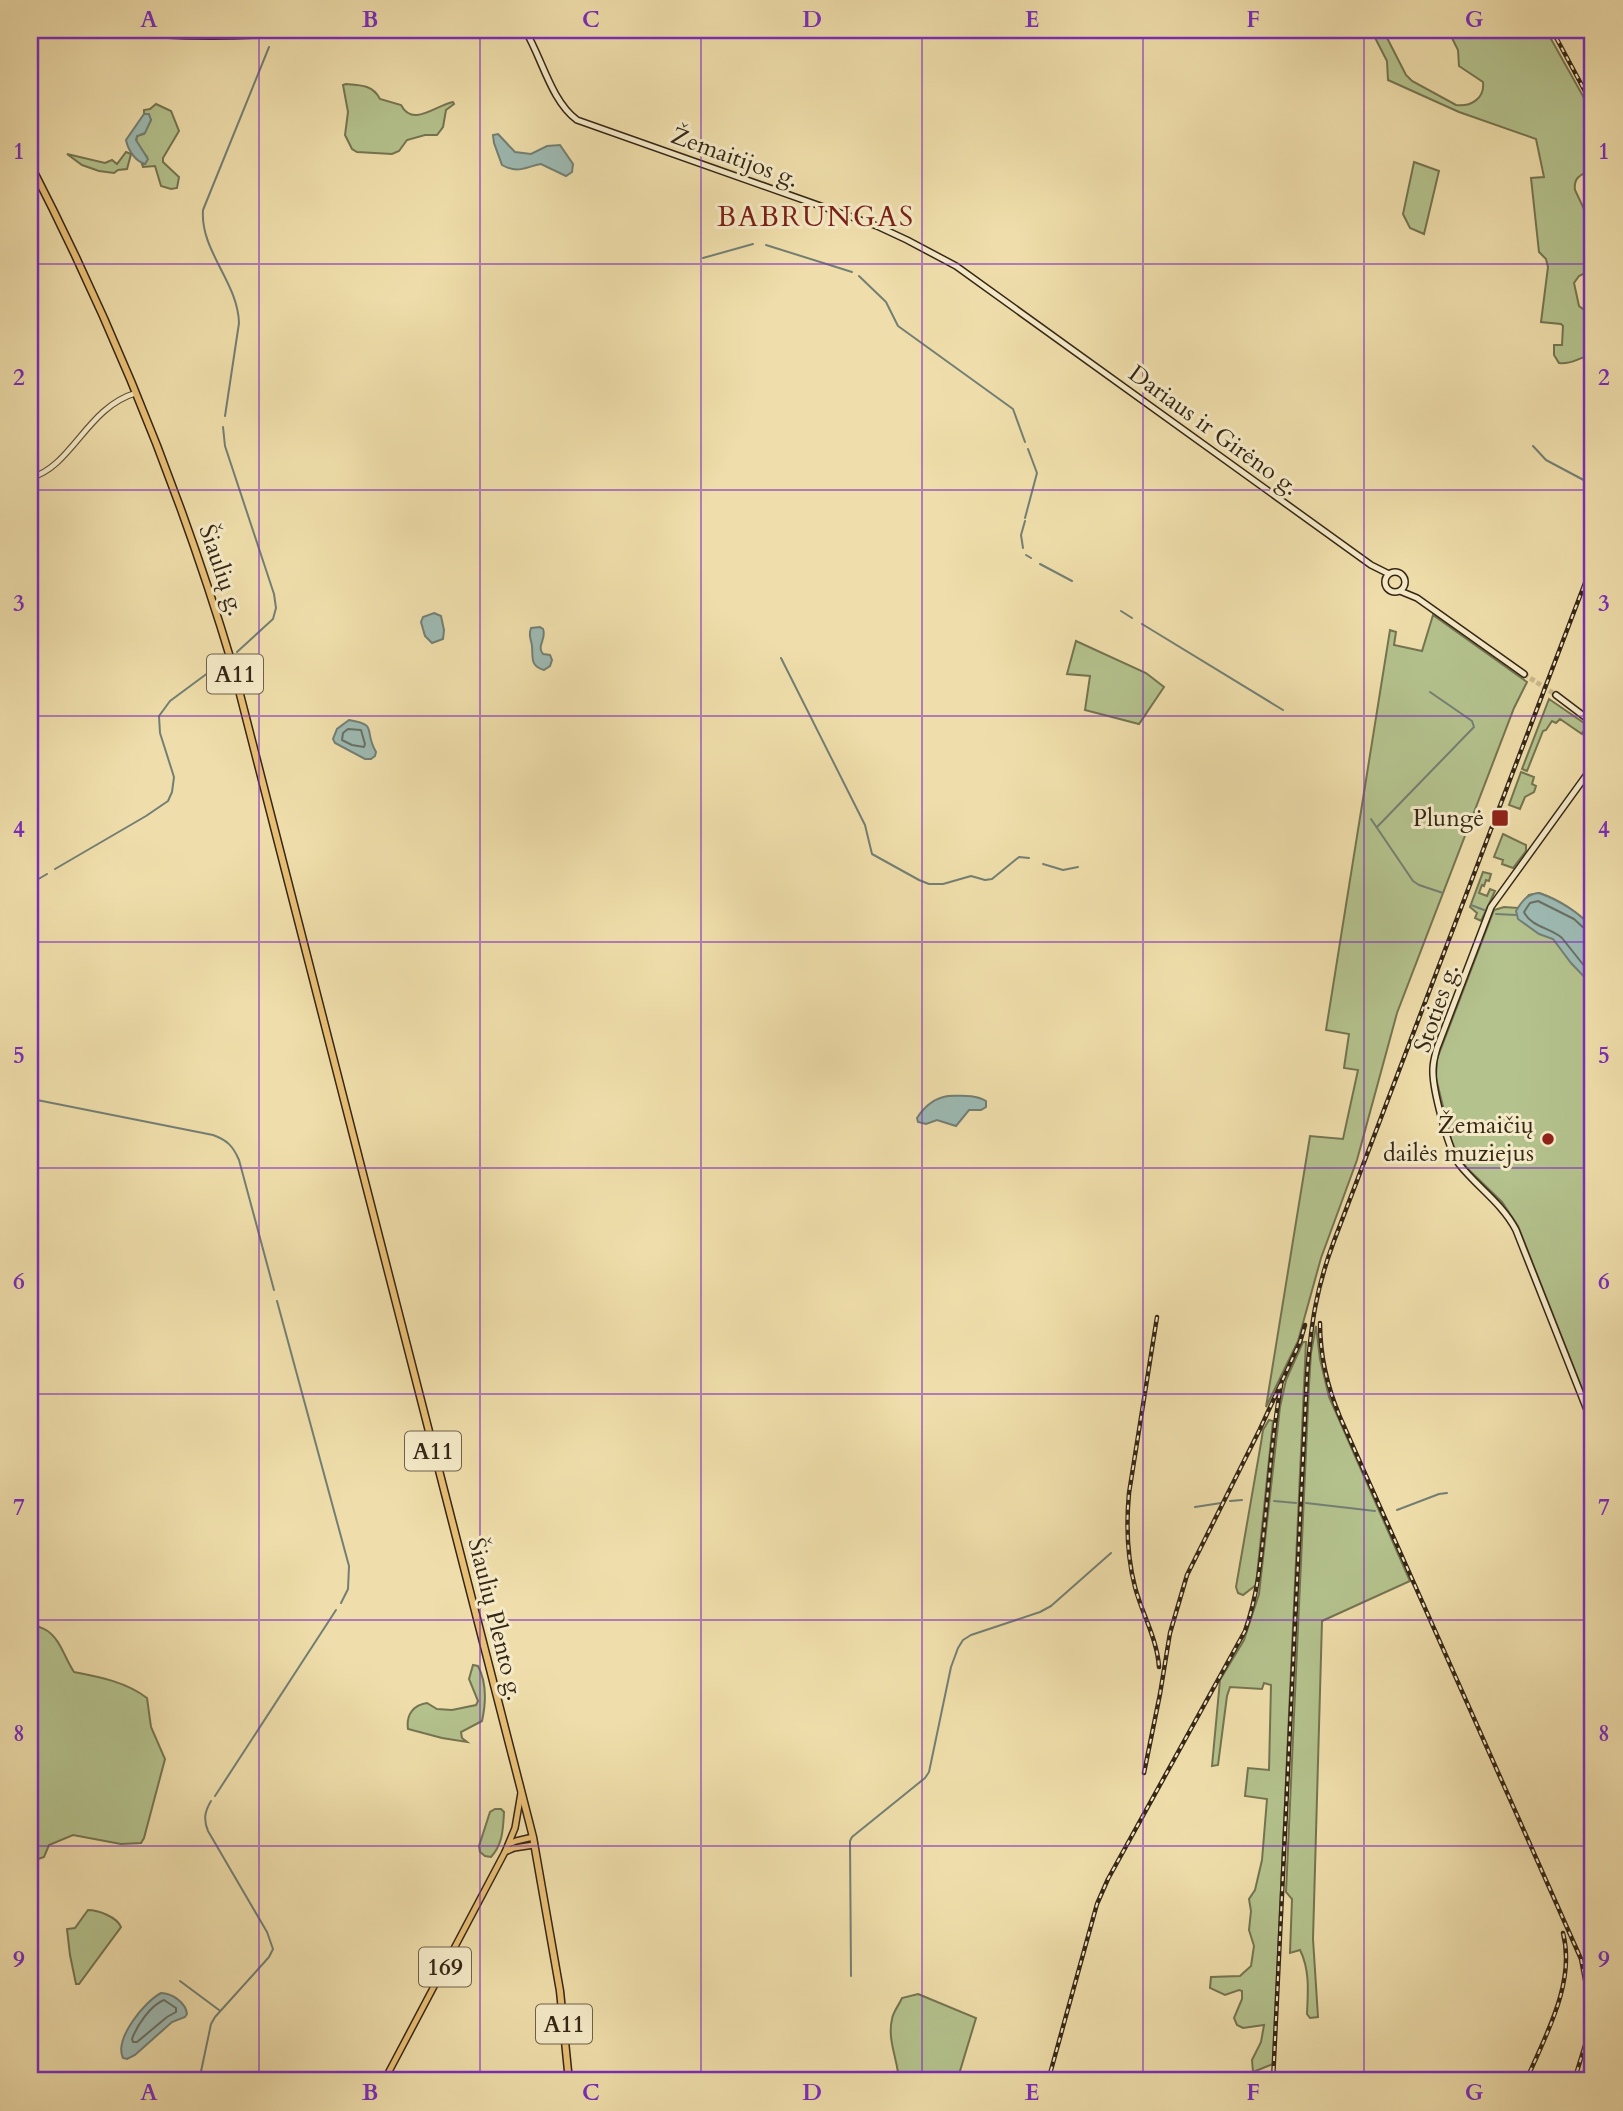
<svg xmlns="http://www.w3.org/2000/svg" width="1623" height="2111" font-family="Cardo,serif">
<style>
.green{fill:#b4c28d;stroke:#747451;stroke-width:2}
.water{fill:#9dbab3;stroke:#737f74;stroke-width:2}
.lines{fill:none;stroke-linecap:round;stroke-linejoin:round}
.shore{stroke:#697064;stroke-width:2}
.stream{stroke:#737f74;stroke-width:2}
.secondary-tunnel{stroke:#cab98d;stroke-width:5;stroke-dasharray:5 2.5;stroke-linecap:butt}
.tertiary-casing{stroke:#64543a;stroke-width:7}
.secondary-casing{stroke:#352615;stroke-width:8}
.primary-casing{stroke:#352615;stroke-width:8}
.trunk-casing{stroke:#352615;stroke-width:9}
.tertiary{stroke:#f5eac8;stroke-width:4.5}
.secondary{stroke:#f5eac8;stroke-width:5}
.primary{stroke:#e8bf76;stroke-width:5}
.trunk{stroke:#e8bf76;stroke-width:6}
.rail-casing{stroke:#352615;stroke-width:4.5}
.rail{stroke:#f5eac8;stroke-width:2;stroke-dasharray:5;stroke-linecap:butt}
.grid{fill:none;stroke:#7b2cbf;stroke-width:2;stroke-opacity:0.55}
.poi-dot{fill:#8f2418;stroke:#f5eac8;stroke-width:2.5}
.labels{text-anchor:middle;stroke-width:6;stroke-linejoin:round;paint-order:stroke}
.shield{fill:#f5eac8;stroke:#6f614b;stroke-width:2}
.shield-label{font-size:23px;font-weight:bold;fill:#352615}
.street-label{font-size:24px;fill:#352615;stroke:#f5eac8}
.poi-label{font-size:24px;fill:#352615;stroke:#f5eac8;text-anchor:end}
.quarter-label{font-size:28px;letter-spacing:2px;fill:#7a1f14;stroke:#f5eac8}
.neatline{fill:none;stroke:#7b2cbf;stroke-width:2.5}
.grid-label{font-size:23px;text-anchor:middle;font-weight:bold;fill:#7b2cbf}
</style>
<rect width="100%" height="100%" fill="#efdeab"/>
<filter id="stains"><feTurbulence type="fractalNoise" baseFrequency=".00286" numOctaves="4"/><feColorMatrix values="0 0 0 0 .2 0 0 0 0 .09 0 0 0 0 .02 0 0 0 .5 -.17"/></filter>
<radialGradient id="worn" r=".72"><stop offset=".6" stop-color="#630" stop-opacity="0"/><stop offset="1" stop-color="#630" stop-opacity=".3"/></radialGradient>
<path class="green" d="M1371,30H1383L1406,75L1412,81L1456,105C1470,107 1485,99 1483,82L1459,66L1458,50L1448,30H1546L1593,114V169C1583,174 1573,176 1575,190L1593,228V269L1579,276L1574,283L1579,306L1587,312L1591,310L1593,306V356C1578,356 1574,365 1559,363L1554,355V345H1562L1563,326L1561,324L1541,322L1548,267L1546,259L1539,252L1531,178L1544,177L1536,139L1459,112L1388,80L1387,61Z
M346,84C361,85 373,85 380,99L401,105C413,128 436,105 453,102L454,104L446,110L443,127L437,135H425L407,140L399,151L392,154L357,152L352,149L345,135L348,112L343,85Z
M156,104L171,111L179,131L163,158V162L179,177L177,188L171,189L161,186L155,166L143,167L142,164H145L147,157L136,143L137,136L144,134L151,120L146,114H144V110L150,109Z
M126,152L131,154L127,169L118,170L114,173L99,171L82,165L67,154L105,163L112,160L117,164Z
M1414,162L1439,171L1424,234L1410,228L1403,214Z
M1433,615L1527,682L1514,708L1397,1013L1357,1160L1321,1258L1298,1341L1266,1407L1310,1136L1343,1139L1358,1070L1344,1068L1349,1034L1326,1030L1390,630L1396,632L1394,645L1422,651Z
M1076,641L1146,673L1164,687L1139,724L1085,710L1090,676L1067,674Z
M1549,699L1587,725L1582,734L1560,719L1556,723L1552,721L1546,730L1543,731L1527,771L1522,769Z
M1521,772L1534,777L1532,784L1536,786L1534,792L1525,797L1520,809L1509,805Z
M1503,834L1526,845V851L1513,868L1502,864L1503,860L1494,857Z
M1483,872L1491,874L1489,881L1486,880L1484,886L1482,885L1479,893L1487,896L1490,889L1495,891L1481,921L1475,918L1477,913L1470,907Z
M1539,893C1560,900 1577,912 1593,928V1416L1518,1226L1502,1202L1467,1168L1457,1155L1451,1139L1436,1078L1437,1059L1494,910L1504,907L1518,908L1529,895Z
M1316,1326L1320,1359L1329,1397L1410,1581L1322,1621L1313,1939L1318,2017L1310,2018L1307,2014C1308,1992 1310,1970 1300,1950L1290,1953L1292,1899L1286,1892L1309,1385L1311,1353Z
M1303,1342H1306L1273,2064L1253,2072L1252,2060L1261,2042L1264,2025L1243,2028L1237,2025L1234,2018L1242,1999V1991L1239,1990L1225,1995L1210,1988L1211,1977L1240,1976L1251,1966L1254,1946L1249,1930L1251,1911L1249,1899L1255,1890L1262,1860L1267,1799L1245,1796L1248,1768L1269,1770L1271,1685L1264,1683L1262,1689L1230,1687L1227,1696L1218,1765L1212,1766L1220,1680L1244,1640L1259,1594L1280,1407L1286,1380Z
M1269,1420L1273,1421L1256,1585L1243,1595L1238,1593L1236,1587L1261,1443L1263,1430Z
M30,1623C35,1626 41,1627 46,1630C60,1638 65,1659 74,1672C100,1677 126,1682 147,1698L151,1727L165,1759L144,1838L141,1843L121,1844L73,1835L49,1845L44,1857L30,1862Z
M473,1665L478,1666C487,1683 486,1703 482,1721L461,1732L462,1738L467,1742L442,1738L408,1729C406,1715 413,1705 427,1703L437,1709L452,1710L476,1705L478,1701L469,1679Z
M495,1809H501L504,1812C503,1829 503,1844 491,1857L485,1856L480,1852L479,1846L490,1812Z
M88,1910C98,1910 117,1917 121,1927L79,1984H76L70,1955L67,1929L75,1928Z
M918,1994L976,2018L957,2081H899C898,2060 887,2040 892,2019C893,2012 899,2005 902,1998Z"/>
<path class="water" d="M144,114H149L151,120L145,133L137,136L136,140L148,159L145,164C135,161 128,150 126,140Z
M498,134L515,152L531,154L547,146L560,145L573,164L572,172L566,176L541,164C525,167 518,174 502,165L494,143L493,135Z
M434,613L441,616L444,630L443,639L432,643L425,636L421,622L423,617Z
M540,627L543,629C547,639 536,646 543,654L550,655L552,660L550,666L544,670C530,666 533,658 532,646C531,638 528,636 531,628Z
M349,720C379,725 363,730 376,752L375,756L371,759H365L335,743L333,739L337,729Z
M1539,893C1559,900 1578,912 1593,928V986L1571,963L1553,939L1539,934L1518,919L1516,911C1522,901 1527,894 1539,893Z
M948,1096C961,1096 975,1094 986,1101V1107L981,1110H969L956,1126L937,1120L926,1124L918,1122L917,1118C924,1107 935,1098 948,1096Z
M161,1993C172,1993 186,2003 187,2014L185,2017L172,2022L135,2055L127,2059L123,2058C114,2039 144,2002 161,1993Z"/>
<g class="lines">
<path class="shore" d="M348,729L361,730L365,744L364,747L352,745L342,740L343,733Z
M1593,932L1587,931L1574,919L1538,901L1530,903L1524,912C1531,927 1551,928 1562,938L1593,977
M164,2000L176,2008V2012L167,2017L137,2042H133L132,2039C137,2025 151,2005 164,2000Z"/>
<path class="stream" d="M766,245L852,272
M703,258L753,244
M859,276L886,302L898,326L1013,409L1025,442
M225,416L239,323C238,282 200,251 203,210L269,47
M223,427L225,446L274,594L276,608L273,619L237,652
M1533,446L1546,460L1593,485
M1025,518L1037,473L1028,449
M1023,548L1021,535L1025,521
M1026,555L1031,558
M1040,564L1072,581
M1121,611L1132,618
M1142,624L1283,710
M781,658L865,825L872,854L919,880L929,884H943L971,876L985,880L992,879L1019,857L1029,858
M1371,819L1413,881L1419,885L1443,893
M1377,827L1474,727L1472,721L1430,692
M1043,864L1063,870L1078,867
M55,869L146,816L168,801L172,792L174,777L160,733L159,716L170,701L224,661
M30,884L47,874
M1471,905L1484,910
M1496,914L1516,915
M30,1094L37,1100L213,1135C227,1140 233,1146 239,1160L274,1290
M277,1301L349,1566L348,1589L341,1603
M1230,1501L1242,1500
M1274,1501L1296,1503
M1306,1503L1375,1511
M1195,1507L1221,1503
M1397,1510L1439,1494L1447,1493
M215,1796L336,1610
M851,1976L850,1841L852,1837L925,1778L929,1772L951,1667L958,1648L963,1640L971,1635L1040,1612L1051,1606L1111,1553
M180,1981L219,2010
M199,2081L211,2024L215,2017L269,1957L273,1949L267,1932L208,1831C203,1819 205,1811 211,1801"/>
<path class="secondary-tunnel" d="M1524,674L1556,695"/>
<defs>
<path id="tertiary" d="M30,478C72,467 87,407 136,393"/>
<path id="secondary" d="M525,30C542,58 551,101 577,120L877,226L907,240L956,266L1371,565L1389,574
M1385 582a10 10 0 1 1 20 0a10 10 0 1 1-20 0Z
M1400,591L1417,598L1524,674
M1556,695L1593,723
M1593,766L1491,907L1437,1048C1435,1055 1433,1062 1433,1069C1432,1088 1448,1149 1459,1164C1477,1187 1502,1203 1516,1230L1593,1425"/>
<path id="primary" d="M101,30C175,38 250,38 325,30
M509,1844L516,1841L533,1837
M505,1852L514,1848L534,1845
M384,2081L505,1852L515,1828L521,1793"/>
<path id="trunk" d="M30,164C113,325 181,493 233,667L533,1837L560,1991L569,2081"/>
</defs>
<use href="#tertiary" class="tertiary-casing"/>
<use href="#secondary" class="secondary-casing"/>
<use href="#primary" class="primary-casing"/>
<use href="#trunk" class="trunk-casing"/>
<use href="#tertiary" class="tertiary"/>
<use href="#secondary" class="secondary"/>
<use href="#primary" class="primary"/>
<use href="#trunk" class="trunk"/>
<defs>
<path id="rail" d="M1552,30L1593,106
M1157,1317L1129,1493C1126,1525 1127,1556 1135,1587C1142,1614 1157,1638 1159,1667
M1320,1323C1320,1356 1327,1386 1340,1417L1581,1959L1589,2001L1586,2042L1574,2081
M1144,1773L1160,1694L1170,1633L1187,1575L1260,1429L1300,1342L1305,1325
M1048,2081L1097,1904L1108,1879L1245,1631C1258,1594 1261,1559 1265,1520C1270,1473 1273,1426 1282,1380
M1273,2081L1307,1375C1311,1324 1316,1289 1334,1241L1593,562
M1526,2081C1545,2036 1576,1983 1563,1933"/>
</defs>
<use href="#rail" class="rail-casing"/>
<use href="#rail" class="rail"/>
</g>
<path class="grid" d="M259,30V2081M480,30V2081M701,30V2081M922,30V2081M1143,30V2081M1364,30V2081M30,264H1593M30,490H1593M30,716H1593M30,942H1593M30,1168H1593M30,1394H1593M30,1620H1593M30,1846H1593"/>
<g class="poi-dot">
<rect x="1491" y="809" width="18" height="18" rx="3.5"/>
<circle cx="1548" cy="1139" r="7"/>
</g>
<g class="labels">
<g class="shield">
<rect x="207" y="654.5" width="56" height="39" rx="5"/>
<rect x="405" y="1431.5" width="56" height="39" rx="5"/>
<rect x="419" y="1947.5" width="52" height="39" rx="5"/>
<rect x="536" y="2004.5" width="56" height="39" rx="5"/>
</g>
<g class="shield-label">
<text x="235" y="682">A11</text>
<text x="433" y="1459">A11</text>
<text x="445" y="1975">169</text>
<text x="564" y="2032">A11</text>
</g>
<g class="street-label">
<text transform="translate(735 157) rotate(20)" y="8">Žemaitijos g.</text>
<text transform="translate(1214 430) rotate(36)" y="8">Dariaus ir Girėno g.</text>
<text transform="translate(222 570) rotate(71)" y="8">Šiaulių g.</text>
<text transform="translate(1436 1008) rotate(-71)" y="8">Stoties g.</text>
<text transform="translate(496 1619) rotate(76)" y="8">Šiaulių Plento g.</text>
</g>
<g class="poi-label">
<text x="1484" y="826">Plungė</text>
<text x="1534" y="1133">Žemaičių<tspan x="1534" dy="28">dailės muziejus</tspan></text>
</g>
<g class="quarter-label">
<text x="816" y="226">BABRUNGAS</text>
</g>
</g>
<rect width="1623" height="2111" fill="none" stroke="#efdeab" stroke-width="77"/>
<rect x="38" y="38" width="1546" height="2034" class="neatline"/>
<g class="grid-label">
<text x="149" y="27">A</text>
<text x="370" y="27">B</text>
<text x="591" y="27">C</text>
<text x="812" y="27">D</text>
<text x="1032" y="27">E</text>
<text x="1253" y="27">F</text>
<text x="1474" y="27">G</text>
<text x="19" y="159">1</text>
<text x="1604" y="159">1</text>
<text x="19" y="385">2</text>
<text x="1604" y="385">2</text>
<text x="19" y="611">3</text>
<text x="1604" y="611">3</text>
<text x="19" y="837">4</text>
<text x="1604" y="837">4</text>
<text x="19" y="1063">5</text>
<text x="1604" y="1063">5</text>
<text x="19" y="1289">6</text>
<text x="1604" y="1289">6</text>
<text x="19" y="1515">7</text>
<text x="1604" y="1515">7</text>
<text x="19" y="1741">8</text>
<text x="1604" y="1741">8</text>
<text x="19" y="1967">9</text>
<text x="1604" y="1967">9</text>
<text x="149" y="2100">A</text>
<text x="370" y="2100">B</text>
<text x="591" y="2100">C</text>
<text x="812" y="2100">D</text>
<text x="1032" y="2100">E</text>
<text x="1253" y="2100">F</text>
<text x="1474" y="2100">G</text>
</g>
<rect width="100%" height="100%" filter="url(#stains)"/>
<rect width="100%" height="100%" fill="url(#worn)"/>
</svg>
